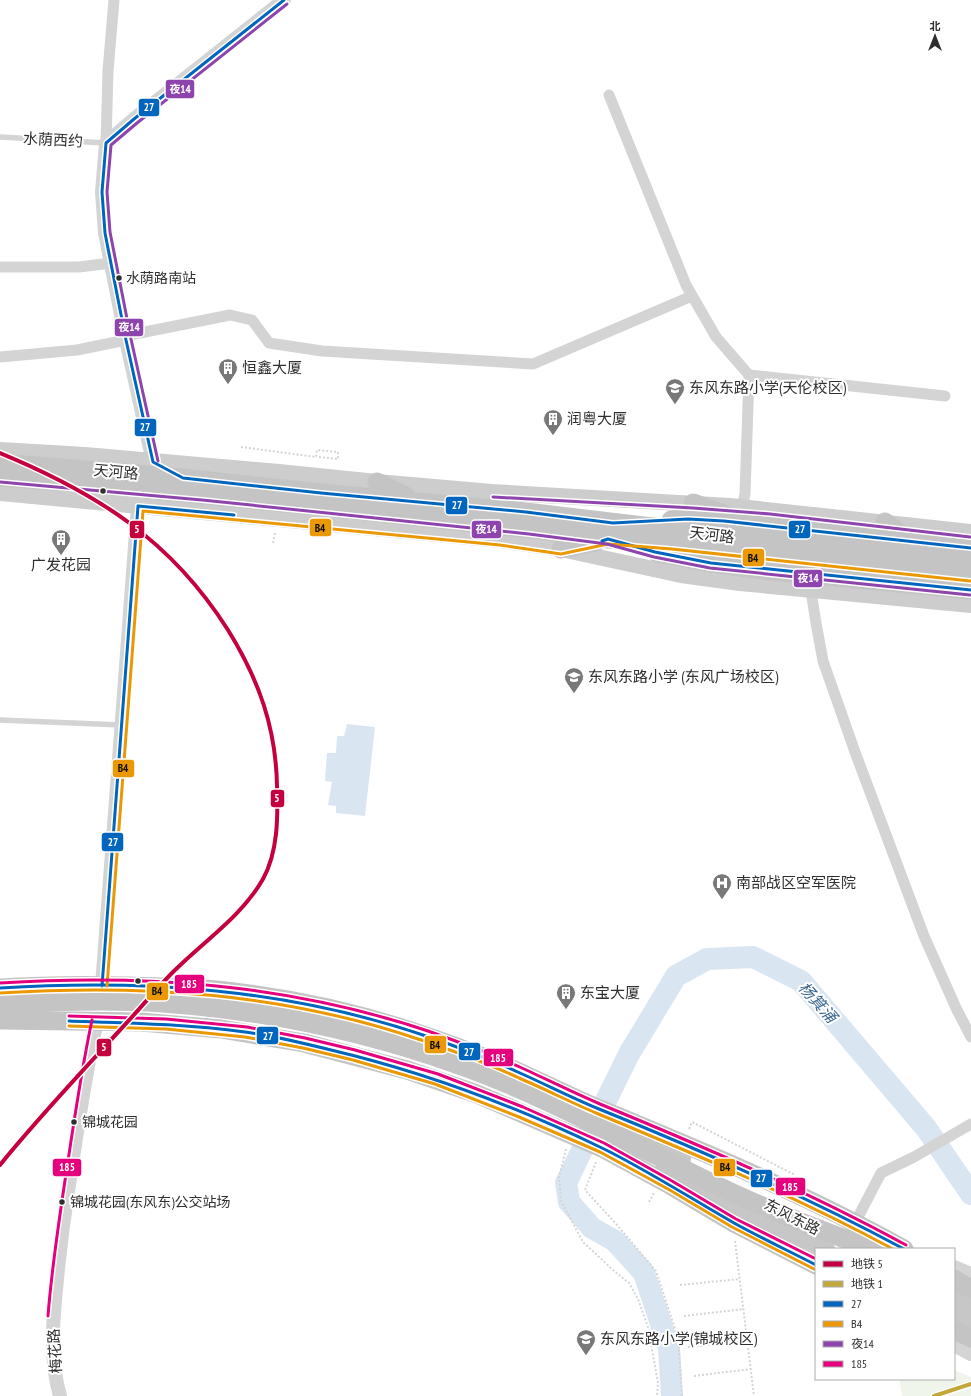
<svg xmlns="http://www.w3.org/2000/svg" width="971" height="1396" font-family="'PT Sans Narrow','Noto Sans SC',sans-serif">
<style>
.green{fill:#f0f5ec}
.water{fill:#d9e6f2}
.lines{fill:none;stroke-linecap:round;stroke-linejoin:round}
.river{stroke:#d9e6f2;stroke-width:22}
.path{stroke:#d4d4d4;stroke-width:2;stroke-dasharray:2 2;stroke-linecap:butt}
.service{stroke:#d4d4d4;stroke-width:5.5}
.minor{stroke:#d4d4d4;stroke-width:11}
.tertiary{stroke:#d4d4d4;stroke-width:14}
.secondary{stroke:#cdcdcd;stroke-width:16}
.primary{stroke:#c7c7c7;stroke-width:18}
.trunk{stroke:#c4c4c4;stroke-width:19}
.bus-1-casing{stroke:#fff;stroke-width:6}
.bus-2-casing{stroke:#fff;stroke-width:6}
.bus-3-casing{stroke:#fff;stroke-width:6}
.bus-4-casing{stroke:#fff;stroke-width:6}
.bus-1{stroke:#0065bd;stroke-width:3}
.bus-2{stroke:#ea9905;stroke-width:3}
.bus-3{stroke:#8e44ad;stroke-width:3}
.bus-4{stroke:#e5007d;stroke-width:3}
.metro-1-casing{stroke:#fff;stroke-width:7}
.metro-2-casing{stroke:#fff;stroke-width:7}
.metro-1{stroke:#c5003e;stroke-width:4}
.metro-2{stroke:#c2a83a;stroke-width:4}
.bus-dot{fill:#2f2f2f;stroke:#fff;stroke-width:1.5}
.labels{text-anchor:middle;stroke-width:4;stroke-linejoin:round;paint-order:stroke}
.bus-label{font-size:14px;fill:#2f2f2f;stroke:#fff;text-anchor:start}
.street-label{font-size:15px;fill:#2f2f2f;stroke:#fff}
.poi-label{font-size:15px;fill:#2f2f2f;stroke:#fff;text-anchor:start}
.water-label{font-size:16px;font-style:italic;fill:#3c6992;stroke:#fff}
.line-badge{stroke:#fff;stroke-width:1.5}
.badge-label{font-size:11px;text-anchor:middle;font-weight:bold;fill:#fff}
.pale-badge-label{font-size:11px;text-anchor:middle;font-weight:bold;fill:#111}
</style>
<rect width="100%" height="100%" fill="#fff"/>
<path class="green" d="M954,1370L971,1377V1396H902L899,1379H954Z"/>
<path class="water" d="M347,724L375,727L365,816L336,813V806L328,805L332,782L325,781L327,753H336L337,736H344Z"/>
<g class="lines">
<path class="river" d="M592,1129L629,1054L676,976L707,959L753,957L801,981L926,1128L971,1194
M583,1148L566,1183L569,1202L592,1228L615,1241L644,1273L669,1348L672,1396"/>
<path class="path" d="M241,447L316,457L317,450L338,452V459L319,457
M273,543L275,533
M689,1129L692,1122L795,1175
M566,1149L559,1177L561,1201L583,1242L613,1270L629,1283L638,1299L648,1327L658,1383L657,1396
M596,1162L585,1190L617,1225L656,1271L678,1338L682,1396
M649,1202L654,1193
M735,1241L754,1396
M680,1285L740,1279
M684,1316L744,1309
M688,1347L748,1341
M694,1376L751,1369"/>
<path class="service" d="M0,137L106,143
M0,720L121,725"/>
<path class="minor" d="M609,95L686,285L716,337L749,375L745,494L742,507
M106,143L108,71L114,0
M0,267H79L111,263
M125,336L230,315L252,320L269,343L322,351L533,364L692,296
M0,357L77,350L126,340
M749,375L945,396
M811,583V591L816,623L823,661L855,752L924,936L956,1008L971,1037
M855,1223L881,1173L914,1157L971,1124"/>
<path class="tertiary" d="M153,462L126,340L105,233L102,192L106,143L134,119L284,0
M102,986L138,506
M954,1267L971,1274
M954,1345L971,1354
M60,1396C49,1358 53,1318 57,1279C60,1247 64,1216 69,1185C77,1130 85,1075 97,1021"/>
<path class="secondary" d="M0,450L85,455L279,472L377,482L492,492L730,506L971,532
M0,493L501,540L561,549L681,575L740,583L971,605"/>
<path class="primary" d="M626,1127L682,1159
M662,1172L749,1212L826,1249
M954,1297L971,1305
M954,1312L971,1321"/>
<path class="trunk" d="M0,463L183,478L321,493L526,512L737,537L971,563
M0,477L91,484L355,510L530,529L608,539L672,544L971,576
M377,482L406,496
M693,503L726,515
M671,520L688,519L724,521L971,548
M885,522L909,540
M561,549L596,542
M657,553L711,563L764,570L971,590
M0,988C43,985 86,985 130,986C155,987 181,987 206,989C273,995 344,1009 408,1030C451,1044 493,1060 534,1079C554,1088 574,1098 595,1107C700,1150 805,1194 904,1249
M0,1003C54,1002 108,999 162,1003C263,1010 363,1031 459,1065C546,1096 627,1142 710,1182C762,1208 817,1229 872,1249
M0,1020L141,1022L221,1029L304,1043L407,1070L477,1094L602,1148L670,1185L734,1223L816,1265
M954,1279L971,1289
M954,1330L971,1338"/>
<defs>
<path id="bus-1" d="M284,0L134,119L106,143L102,192L105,233L126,340L153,462L183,478L321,493L526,512L613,523L688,519L724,521L971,548
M602,541L608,539L655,552L711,563L971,590
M102,986L138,506L234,515
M0,988C146,979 288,989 426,1036C458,1047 490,1059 520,1073C547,1085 572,1098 599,1109C703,1151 805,1196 904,1249
M69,1021C128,1023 186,1024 245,1032C274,1036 303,1043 331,1050C424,1072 515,1106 602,1148C647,1170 690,1198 734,1223C761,1238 789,1251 816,1265"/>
<path id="bus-2" d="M107,986L143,511L500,545L561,554L608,544L672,549L970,581
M0,993C144,984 284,993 421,1040C454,1051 487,1063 519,1078C545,1089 570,1102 596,1113C697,1155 797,1197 893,1249
M69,1026L166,1029L245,1037L303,1048L353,1060L435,1084L519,1117L600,1152L668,1189L732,1227L814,1269"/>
<path id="bus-3" d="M158,461L131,339L110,232L107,192L111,145L137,123L287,4
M0,482L202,500L529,534L607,544L654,557L710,568L970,595
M493,497L693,508L770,514L970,537"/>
<path id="bus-4" d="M0,983C146,974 288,984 428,1031C459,1042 491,1054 522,1068C548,1080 574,1093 600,1104C704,1147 807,1191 906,1245
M69,1016L166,1019L247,1027L305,1038L355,1050L438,1074L523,1107L604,1143L672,1181L736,1219L816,1259
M48,1316C52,1264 60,1213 68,1161C75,1114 82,1067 92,1020"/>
</defs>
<use href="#bus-1" class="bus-1-casing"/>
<use href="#bus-2" class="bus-2-casing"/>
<use href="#bus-3" class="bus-3-casing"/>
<use href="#bus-4" class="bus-4-casing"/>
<use href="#bus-1" class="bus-1"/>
<use href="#bus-2" class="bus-2"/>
<use href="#bus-3" class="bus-3"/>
<use href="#bus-4" class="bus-4"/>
<defs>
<path id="metro-1" d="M0,453C97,493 171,540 228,630C259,680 276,728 277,786C278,817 278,852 263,879C242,916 204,941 174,971C155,990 138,1011 120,1030C79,1075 38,1118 0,1165"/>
<path id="metro-2" d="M934,1396L971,1384"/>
</defs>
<use href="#metro-1" class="metro-1-casing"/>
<use href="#metro-2" class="metro-2-casing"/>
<use href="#metro-1" class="metro-1"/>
<use href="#metro-2" class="metro-2"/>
</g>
<defs>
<symbol id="building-pin" viewBox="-11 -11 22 30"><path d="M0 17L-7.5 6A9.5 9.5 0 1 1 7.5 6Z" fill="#787878" stroke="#fff"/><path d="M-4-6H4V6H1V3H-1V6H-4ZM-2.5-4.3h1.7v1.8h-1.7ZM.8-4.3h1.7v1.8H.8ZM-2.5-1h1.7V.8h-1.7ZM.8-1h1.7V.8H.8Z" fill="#fff"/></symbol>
<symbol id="school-pin" viewBox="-11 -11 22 30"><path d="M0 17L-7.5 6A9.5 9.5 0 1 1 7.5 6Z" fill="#787878" stroke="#fff"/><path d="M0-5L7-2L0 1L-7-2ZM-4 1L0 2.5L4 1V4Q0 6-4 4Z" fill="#fff"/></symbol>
<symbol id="hospital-pin" viewBox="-11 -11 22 30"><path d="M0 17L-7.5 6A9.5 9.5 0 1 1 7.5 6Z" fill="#787878" stroke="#fff"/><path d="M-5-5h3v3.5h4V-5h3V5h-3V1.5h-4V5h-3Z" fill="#fff"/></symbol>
</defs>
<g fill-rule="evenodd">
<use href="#building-pin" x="217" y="357" width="22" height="30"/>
<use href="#school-pin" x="664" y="377" width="22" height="30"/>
<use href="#building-pin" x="542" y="408" width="22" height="30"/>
<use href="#building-pin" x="50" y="528" width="22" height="30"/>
<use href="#school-pin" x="563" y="666" width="22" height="30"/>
<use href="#hospital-pin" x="711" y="872" width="22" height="30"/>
<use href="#building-pin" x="555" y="982" width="22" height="30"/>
<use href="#school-pin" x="575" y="1328" width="22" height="30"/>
</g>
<g class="bus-dot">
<circle cx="119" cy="278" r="3.5"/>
<circle cx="103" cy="491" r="3.5"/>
<circle cx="138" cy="981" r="3.5"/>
<circle cx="74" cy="1122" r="3.5"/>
<circle cx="62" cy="1202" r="3.5"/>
</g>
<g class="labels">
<g class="bus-label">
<text x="126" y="283">水荫路南站</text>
<text x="82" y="1127">锦城花园</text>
<text x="70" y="1207">锦城花园(东风东)公交站场</text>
</g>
<g class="street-label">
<text transform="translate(53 140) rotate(3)" y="5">水荫西约</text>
<text transform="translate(116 472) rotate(5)" y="5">天河路</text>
<text transform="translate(712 535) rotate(7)" y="5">天河路</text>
<text transform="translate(792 1217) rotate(27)" y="5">东风东路</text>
<text transform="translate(55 1351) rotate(-93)" y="5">梅花路</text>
</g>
<g class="poi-label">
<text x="242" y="373">恒鑫大厦</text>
<text x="689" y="393">东风东路小学(天伦校区)</text>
<text x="567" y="424">润粤大厦</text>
<text x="61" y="570" text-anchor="middle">广发花园</text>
<text x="588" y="682">东风东路小学 (东风广场校区)</text>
<text x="736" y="888">南部战区空军医院</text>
<text x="580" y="998">东宝大厦</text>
<text x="600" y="1344">东风东路小学(锦城校区)</text>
</g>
<g class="water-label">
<text transform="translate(818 1002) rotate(48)" y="6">杨箕涌</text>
</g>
</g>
<g class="line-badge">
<rect x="165" y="79" width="30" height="20" rx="4" fill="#8e44ad"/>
<rect x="138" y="98" width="22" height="19" rx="4" fill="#0065bd"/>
<rect x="114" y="318" width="30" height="19" rx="4" fill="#8e44ad"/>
<rect x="134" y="418" width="23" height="19" rx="4" fill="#0065bd"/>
<rect x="445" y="496" width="23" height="19" rx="4" fill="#0065bd"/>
<rect x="309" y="518" width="23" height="19" rx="4" fill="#ea9905"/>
<rect x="129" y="520" width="16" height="19" rx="4" fill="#c5003e"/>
<rect x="788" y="520" width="23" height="19" rx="4" fill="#0065bd"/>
<rect x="471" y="520" width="31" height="19" rx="4" fill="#8e44ad"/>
<rect x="742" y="548" width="23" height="19" rx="4" fill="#ea9905"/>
<rect x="793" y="569" width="30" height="19" rx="4" fill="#8e44ad"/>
<rect x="112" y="759" width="23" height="19" rx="4" fill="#ea9905"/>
<rect x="270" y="789" width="15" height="19" rx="4" fill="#c5003e"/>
<rect x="101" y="832" width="23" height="20" rx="4" fill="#0065bd"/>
<rect x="174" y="974" width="31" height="20" rx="4" fill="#e5007d"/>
<rect x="146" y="982" width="23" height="19" rx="4" fill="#ea9905"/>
<rect x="256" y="1026" width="23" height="19" rx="4" fill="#0065bd"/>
<rect x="424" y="1035" width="23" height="19" rx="4" fill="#ea9905"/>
<rect x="96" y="1038" width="16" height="19" rx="4" fill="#c5003e"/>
<rect x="458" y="1042" width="23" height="19" rx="4" fill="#0065bd"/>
<rect x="483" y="1048" width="31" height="19" rx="4" fill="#e5007d"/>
<rect x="52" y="1158" width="30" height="19" rx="4" fill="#e5007d"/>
<rect x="713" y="1158" width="23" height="19" rx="4" fill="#ea9905"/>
<rect x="750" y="1169" width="23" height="19" rx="4" fill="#0065bd"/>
<rect x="775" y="1177" width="31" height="19" rx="4" fill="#e5007d"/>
</g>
<g class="badge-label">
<text x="180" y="93">夜14</text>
<text x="149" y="111">27</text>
<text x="129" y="331">夜14</text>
<text x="145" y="431">27</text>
<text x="457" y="509">27</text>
<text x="137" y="533">5</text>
<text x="800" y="533">27</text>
<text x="486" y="533">夜14</text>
<text x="808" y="582">夜14</text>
<text x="277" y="802">5</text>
<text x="113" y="846">27</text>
<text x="189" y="988">185</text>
<text x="268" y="1040">27</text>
<text x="104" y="1051">5</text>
<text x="469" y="1056">27</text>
<text x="498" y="1062">185</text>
<text x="67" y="1171">185</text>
<text x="761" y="1182">27</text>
<text x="790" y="1191">185</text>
</g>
<g class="pale-badge-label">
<text x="320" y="532">B4</text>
<text x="753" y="562">B4</text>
<text x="123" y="772">B4</text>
<text x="157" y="995">B4</text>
<text x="435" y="1049">B4</text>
<text x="725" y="1171">B4</text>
</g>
<rect x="815" y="1248" width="140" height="132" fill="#ffffff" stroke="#acacac"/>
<rect x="823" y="1261" width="20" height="6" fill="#c5003e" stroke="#acacac"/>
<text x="851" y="1268" font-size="12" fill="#2f2f2f">地铁 5</text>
<rect x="823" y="1281" width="20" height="6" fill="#c2a83a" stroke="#acacac"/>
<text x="851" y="1288" font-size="12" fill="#2f2f2f">地铁 1</text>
<rect x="823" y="1301" width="20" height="6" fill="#0065bd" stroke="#acacac"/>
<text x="851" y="1308" font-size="12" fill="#2f2f2f">27</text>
<rect x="823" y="1321" width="20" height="6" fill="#ea9905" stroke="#acacac"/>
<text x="851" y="1328" font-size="12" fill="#2f2f2f">B4</text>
<rect x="823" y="1341" width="20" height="6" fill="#8e44ad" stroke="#acacac"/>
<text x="851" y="1348" font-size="12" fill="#2f2f2f">夜14</text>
<rect x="823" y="1361" width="20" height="6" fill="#e5007d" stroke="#acacac"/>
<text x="851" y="1368" font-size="12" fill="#2f2f2f">185</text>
<g transform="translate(935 36)" stroke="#ffffff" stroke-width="3" paint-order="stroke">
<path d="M0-3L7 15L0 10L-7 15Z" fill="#2f2f2f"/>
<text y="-6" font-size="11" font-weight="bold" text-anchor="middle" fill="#2f2f2f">北</text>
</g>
</svg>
